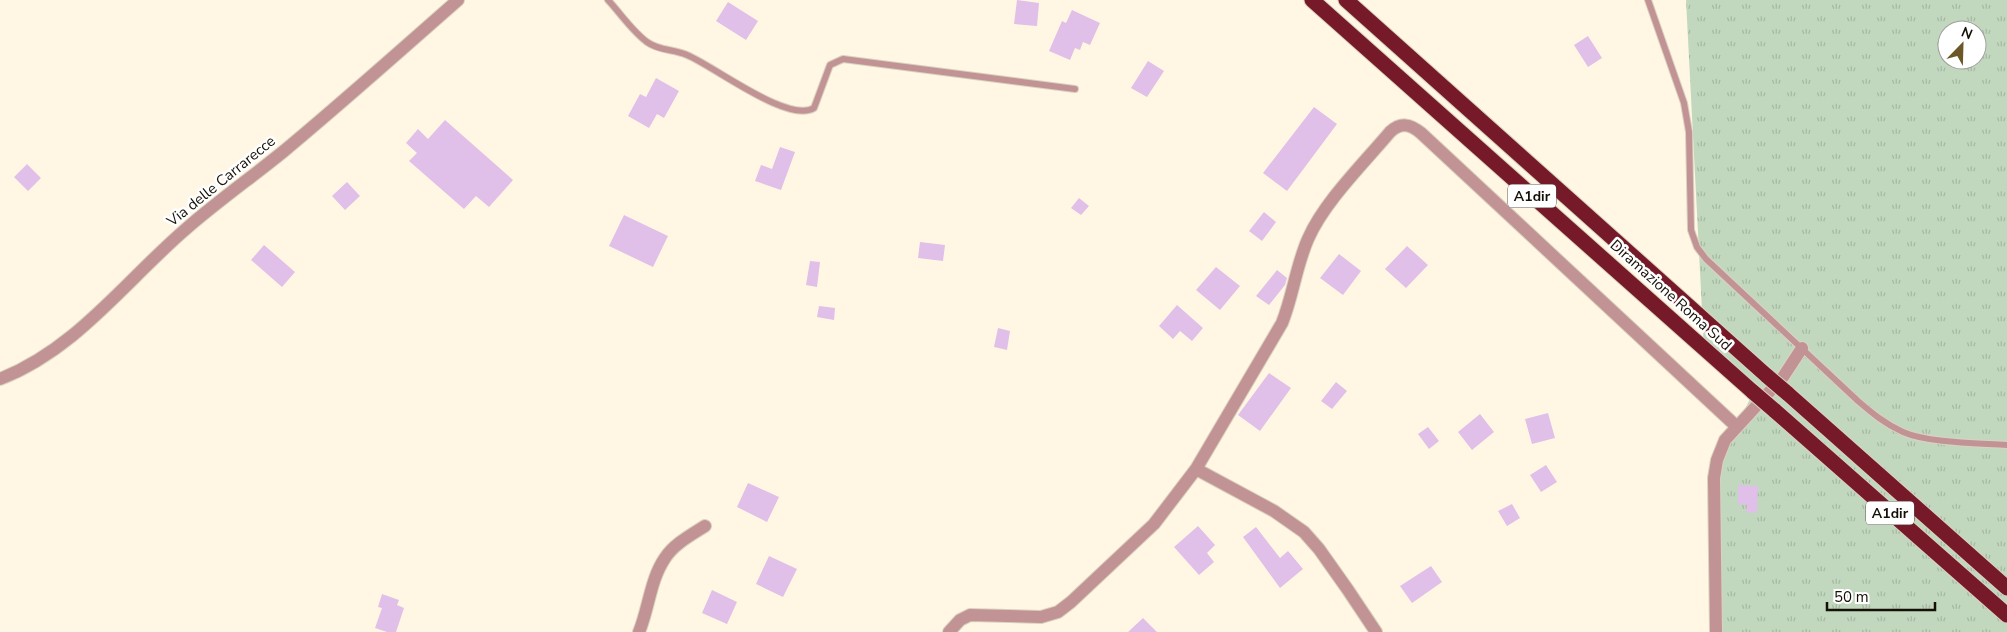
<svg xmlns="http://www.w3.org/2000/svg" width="2007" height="632" font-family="'Nunito Sans',sans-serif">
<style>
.grass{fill:url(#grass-tufts);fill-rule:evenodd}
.building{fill:#e0bfe8}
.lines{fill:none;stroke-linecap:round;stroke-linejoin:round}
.service-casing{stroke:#dad2c0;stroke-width:8}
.minor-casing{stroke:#dad2c0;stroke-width:14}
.motorway-casing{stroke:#dad2c0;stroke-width:17}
.service{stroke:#c29394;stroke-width:6}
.minor{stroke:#c29394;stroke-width:12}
.motorway{stroke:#761929;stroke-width:15}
.motorway-bridge-casing{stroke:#dad2c0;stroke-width:17;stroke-linecap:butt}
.motorway-bridge{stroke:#761929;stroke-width:15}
.labels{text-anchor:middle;stroke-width:5;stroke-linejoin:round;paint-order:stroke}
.shield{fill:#fff;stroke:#5c5851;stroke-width:1}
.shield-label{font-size:14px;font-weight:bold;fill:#161106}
.street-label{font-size:15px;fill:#161106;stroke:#fff}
</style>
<defs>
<pattern id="grass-tufts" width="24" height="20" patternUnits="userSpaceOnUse" patternTransform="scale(1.25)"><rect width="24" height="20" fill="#c1d8bf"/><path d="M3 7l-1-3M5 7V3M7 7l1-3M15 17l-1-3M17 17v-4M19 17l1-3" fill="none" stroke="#a5b8a3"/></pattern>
</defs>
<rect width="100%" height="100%" fill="#fff7e3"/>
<path class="grass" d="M1686,0H2007V632H1716L1714,478L1753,392L1704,349ZM1947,30H1977V60H1947Z"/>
<path class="building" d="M1017,0L1039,3L1037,26L1014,24Z
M728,2L758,21L746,40L716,21Z
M1072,10L1100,23L1090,45L1083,42L1080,50L1075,48L1070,60L1049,51L1062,21L1066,23Z
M1588,36L1602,58L1588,67L1574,45Z
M1148,61L1164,71L1147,97L1131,88Z
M656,78L679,91L664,118L657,114L649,128L628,116L640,94L646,97Z
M1314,107L1337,124L1287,191L1263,173Z
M445,120L513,180L489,207L476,196L464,209L409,161L417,153L406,143L418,129L428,139Z
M780,147L795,152L781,190L755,181L761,165L772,169Z
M27,164L41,178L28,191L14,177Z
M347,182L360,196L345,210L332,196Z
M1079,198L1089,206L1081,215L1071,208Z
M1264,212L1276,222L1262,241L1249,231Z
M624,215L668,236L653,267L609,246Z
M920,242L945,245L943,261L918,258Z
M264,245L295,272L282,287L251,260Z
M1407,246L1428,265L1406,288L1385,269Z
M1339,254L1361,271L1343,295L1320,278Z
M810,261L820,262L817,287L806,285Z
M1216,267L1240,286L1220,310L1196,290Z
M1277,270L1287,278L1285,285L1269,305L1256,296Z
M1177,305L1203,328L1192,341L1180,331L1173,339L1159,326Z
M819,306L835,308L834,320L817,317Z
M998,328L1010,331L1007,350L994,347Z
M1269,373L1291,388L1260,431L1238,415Z
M1336,382L1347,391L1332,409L1321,401Z
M1548,413L1555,438L1532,444L1525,419Z
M1480,414L1494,432L1472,450L1458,432Z
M1428,427L1439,441L1429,449L1418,434Z
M1546,465L1557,482L1541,492L1530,475Z
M748,483L779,497L767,522L737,507Z
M1738,485L1758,486L1757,513L1746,512L1747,505L1738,504Z
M1512,504L1520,518L1507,526L1498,511Z
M1198,526L1215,545L1207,553L1214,562L1199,575L1174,547Z
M1256,527L1280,558L1288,551L1303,569L1280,588L1243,537Z
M769,556L797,569L783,597L756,584Z
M1431,566L1442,582L1412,603L1400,586Z
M712,590L737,602L727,624L702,613Z
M382,594L399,600L397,605L404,608L396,632H387L375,628L382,608L378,607Z
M1143,618L1157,632H1128Z"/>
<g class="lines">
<defs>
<path id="service" d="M608,0C621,14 632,31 647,42C659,51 674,49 687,55C714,66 788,124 814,108L830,65L843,59L1075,89
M1648,0L1684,103L1689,132L1691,230L1697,247L1706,259L1858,401C1872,413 1885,424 1903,432C1928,443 1978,443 2007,445"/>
<path id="minor" d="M0,379C77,349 126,280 187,228C218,201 252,177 284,151C343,102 401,50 458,0
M1196,469L1282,323C1293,296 1296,266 1308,239C1324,202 1364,163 1390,132C1401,122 1410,124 1421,133L1736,426
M639,632C649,608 650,580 665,558C674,544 691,535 705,526
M949,632L960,620L970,615L1041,617L1058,612L1071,602L1154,524L1196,469L1274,511L1304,532L1319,549L1348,590L1376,632
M1716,632L1714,478L1717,460L1725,440L1783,377L1802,348"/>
<path id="motorway" d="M1312,0L1753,392
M1346,0L1767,376
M1787,393L2007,588
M1774,410L2007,615"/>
</defs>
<use href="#service" class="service-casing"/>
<use href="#minor" class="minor-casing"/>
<use href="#motorway" class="motorway-casing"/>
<use href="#service" class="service"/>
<use href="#minor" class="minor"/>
<use href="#motorway" class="motorway"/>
<defs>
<path id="motorway-bridge" d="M1767,376L1787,393
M1753,392L1774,410"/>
</defs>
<use href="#motorway-bridge" class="motorway-bridge-casing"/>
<use href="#motorway-bridge" class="motorway-bridge"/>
</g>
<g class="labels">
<g class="shield">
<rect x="1508" y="184.5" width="48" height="23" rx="4"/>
<rect x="1866" y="501.5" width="48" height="23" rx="4"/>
</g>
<g class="shield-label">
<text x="1532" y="201">A1dir</text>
<text x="1890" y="518">A1dir</text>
</g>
<g class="street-label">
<text transform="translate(221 181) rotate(-39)" y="5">Via delle Carrarecce</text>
<text transform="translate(1671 295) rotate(42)" y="5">Diramazione Roma Sud</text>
</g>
</g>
<g transform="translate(1962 45) rotate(23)"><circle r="24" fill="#ffffff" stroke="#a2a09b"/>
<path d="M0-4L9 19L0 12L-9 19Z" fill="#6c5827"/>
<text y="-8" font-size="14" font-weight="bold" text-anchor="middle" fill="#161106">N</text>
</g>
<path d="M1827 602v8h108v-8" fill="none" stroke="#161106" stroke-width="2.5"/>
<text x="1834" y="602" font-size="15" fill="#161106" stroke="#ffffff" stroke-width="4" paint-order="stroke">50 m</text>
</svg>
